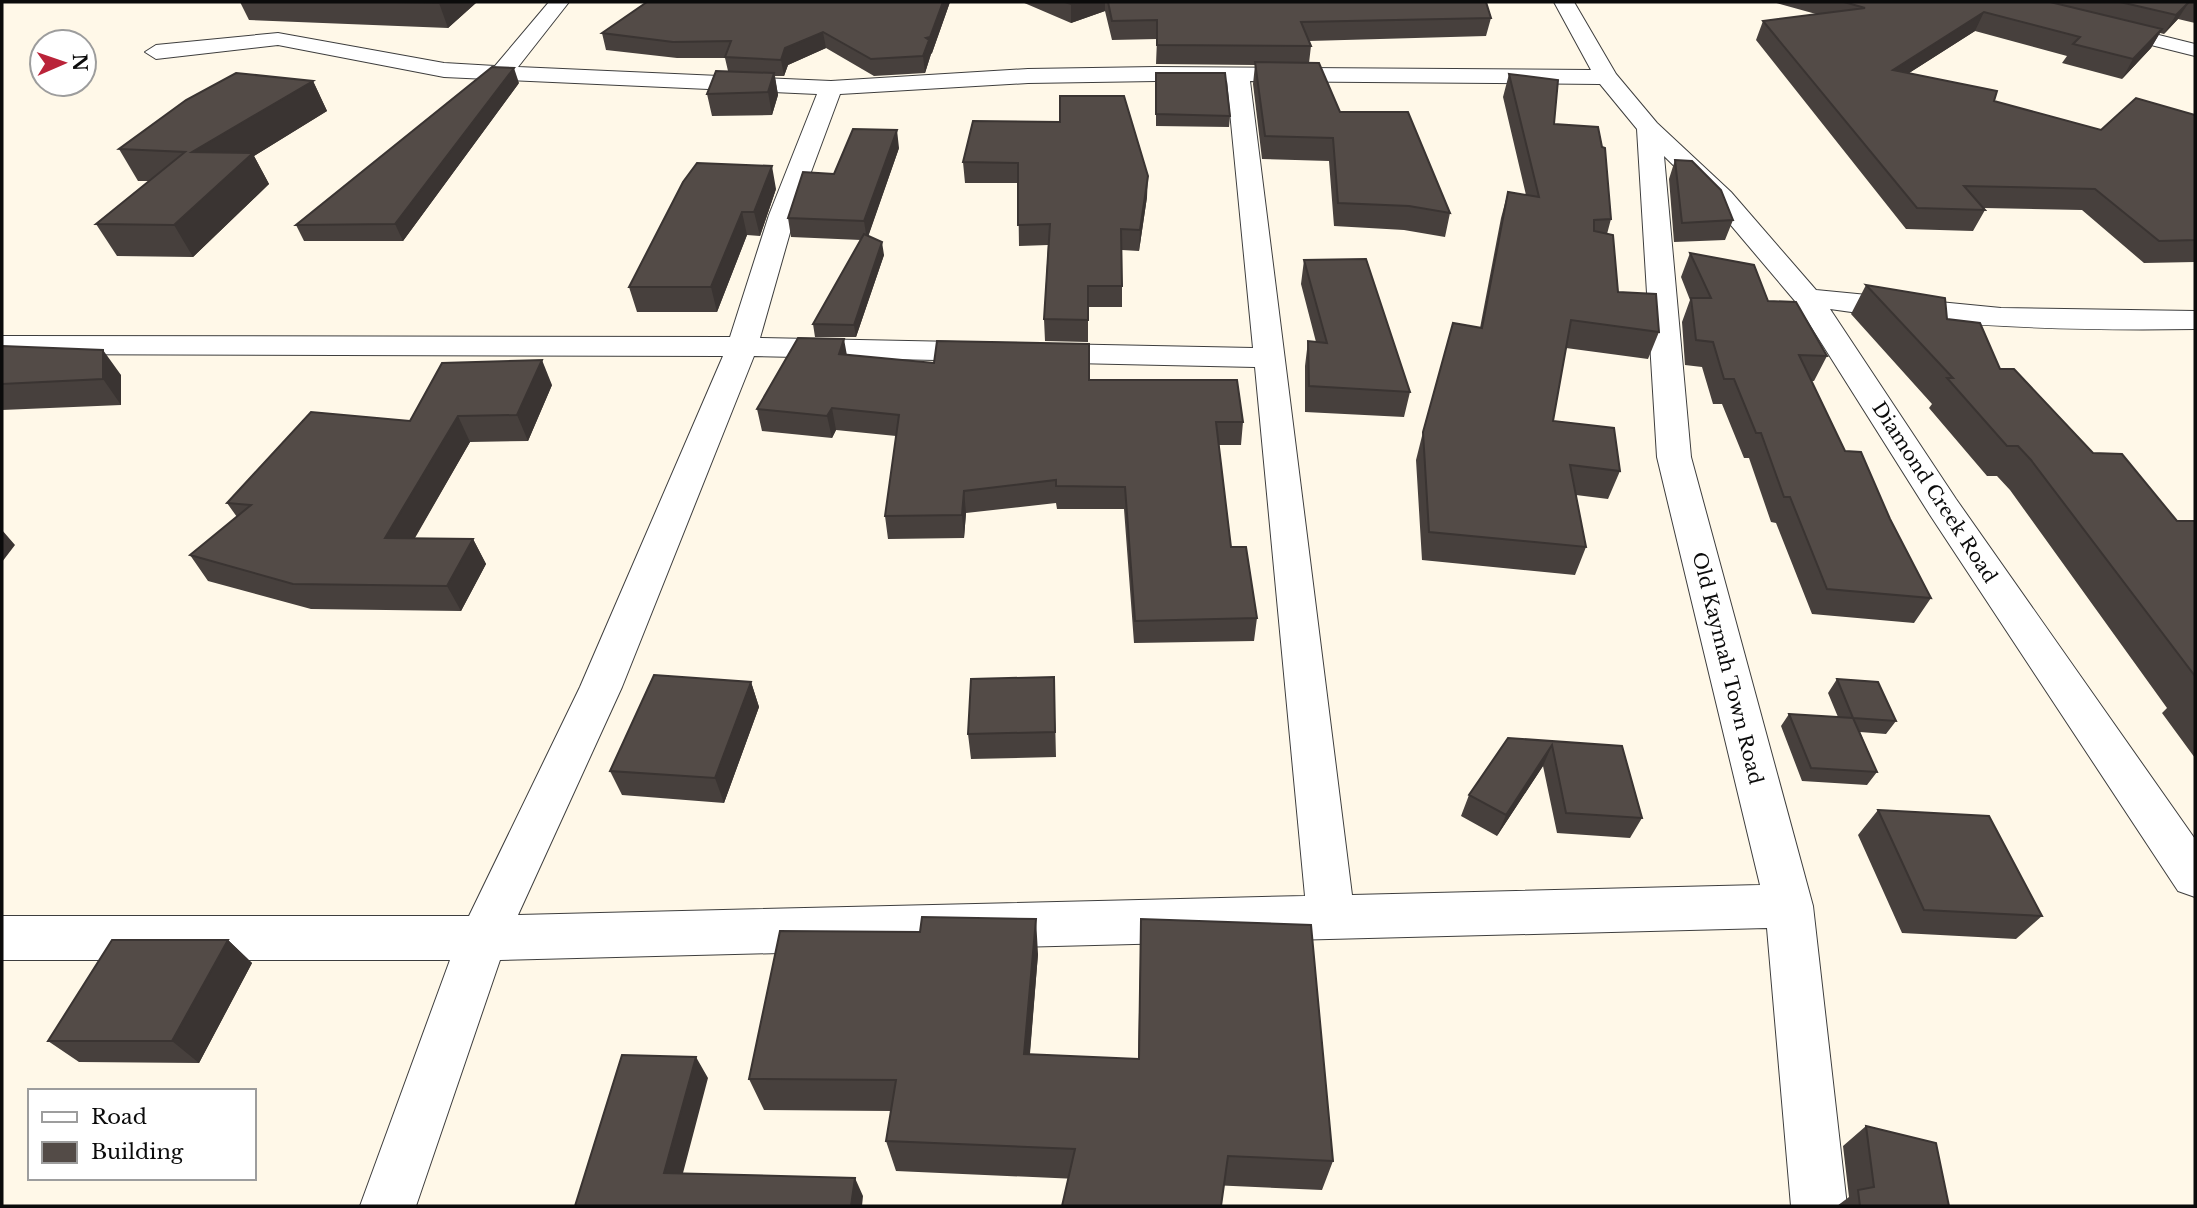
<svg xmlns="http://www.w3.org/2000/svg" width="2197" height="1208" font-family="'Libre Baskerville',serif">
<style>
.lines{fill:none;stroke-linecap:round;stroke-linejoin:round}
.street-casing{stroke:#3e3e3e;stroke-width:2}
.street{fill:#fff;fill-rule:evenodd}
.wall{fill:#47403d}
.shaded-wall{fill:#3a3432}
.building{fill:#534b47;stroke:#3a3432;stroke-width:2}
.labels{text-anchor:middle;stroke-width:7;stroke-linejoin:round;paint-order:stroke}
.street-label{font-size:19px;fill:#0b0b0b;stroke:#fff}
</style>
<rect width="100%" height="100%" fill="#fff8e8"/>
<g class="lines">
<defs>
<path id="street" d="M549,2H569L518,67L831,81L1028,69L1156,67L1591,70L1554,2H1574L1616,74L1657,123L1731,192L1816,290L2001,308L2195,311V329C2073,331 1950,327 1830,309L1956,499L2195,839V897L2178,891L1930,515L1795,301L1713,204L1664,156L1691,457L1813,906L1847,1206H1791L1767,928L500,960L416,1206H360L450,960H2V916H469L580,687L723,356L2,354V336L730,337L769,215L817,94L444,77L278,45L156,59L145,52L156,45L278,33L444,63L495,66ZM1156,81H1227L1253,348L760,338L795,215L840,94L1028,83ZM1250,81L1600,84L1637,129L1657,457L1760,885L1352,895ZM754,356L1255,367L1305,896L518,915L622,687Z
M1992,2H2026L2195,44V56L1995,6Z"/>
</defs>
<use href="#street" class="street-casing"/>
<use href="#street" class="street"/>
</g>
<path class="wall" d="M240,2H477L448,28L249,20Z
M647,2H950L932,53L931,54L925,73L874,76L826,48L788,65L784,76H775L778,95L772,115L712,116L707,94L728,71L725,58H677L606,50L602,33Z
M1022,2H1486L1491,18L1486,36L1309,41L1311,46L1309,63L1340,112L1450,213L1445,237L1404,230L1334,226L1329,161L1262,159L1253,84L1255,65L1156,64L1157,39L1112,40L1105,11L1071,23Z
M1773,2H2195V23L2178,19L2164,34L2160,33L2151,48L2122,79L2062,63L2067,56L1975,31L1909,73L1994,101L2101,130L2195,115V262L2144,263L2082,210L1984,208L1985,210L1973,231L1906,229L1756,40L1763,21L1816,14Z
M1156,73L1230,116L1229,127L1156,126Z
M1509,74L1554,124L1611,219L1607,234L1618,292L1659,332L1648,359L1566,348L1553,421L1620,471L1608,499L1576,495L1586,547L1575,575L1422,560L1416,460L1423,432L1480,328L1501,218L1508,192L1526,195L1503,97Z
M313,81L327,111L254,156L269,184L193,257L117,256L96,224L149,181H138L119,149Z
M519,83L403,241H304L296,225Z
M973,121L1147,197L1139,251L1122,250V307H1088V342L1045,341L1044,319L1048,245L1019,246L1018,183H965L963,162Z
M899,148L868,236L884,255L856,337H815L813,324L861,240L791,237L788,218L834,174Z
M1675,160L1733,220L1725,240L1674,242L1669,179Z
M776,189L760,236L747,235L717,312H637L629,287Z
M1690,253L1768,301L1827,356L1814,381H1811L1845,451L1890,519L1931,598L1914,623L1812,614L1776,523L1771,522L1749,458H1744L1722,404H1713L1702,367L1685,365L1682,322L1690,300L1681,277Z
M1304,260L1410,392L1404,417L1305,412V366L1308,341L1316,342L1301,284Z
M1866,285L1947,319L2000,369L2093,453L2177,521H2195V758L2162,713L2167,708L2010,490L1997,476H1987L1929,408L1932,404L1851,314Z
M2,346L121,375V405L2,410Z
M847,355L1089,380L1243,422L1241,445H1219L1231,547L1257,618L1254,641L1134,643L1124,509H1057L1056,503L966,513L964,538L888,539L885,516L896,436L836,430L832,438L762,431L757,409Z
M552,385L528,441L470,442L415,538L473,539L486,564L461,611L311,609L208,581L190,555L237,517L227,503L410,421Z
M1054,677L1056,757L971,759L968,734Z
M1837,679L1896,721L1886,734L1860,732L1877,772L1867,785L1802,781L1781,726L1789,714L1838,717L1828,693Z
M751,682L759,707L724,803L622,795L610,771Z
M1508,738L1622,746L1642,818L1630,838L1557,833L1543,766L1497,836L1461,816L1469,795Z
M1878,810L2042,916L2016,939L1902,933L1858,835Z
M1141,919L1333,1161L1322,1190L896,1171L886,1141L891,1111L764,1110L749,1079L1038,954L1030,1054L1138,1059Z
M228,940L252,963L199,1063L79,1062L48,1041Z
M1866,1126L1949,1206H1837L1849,1197L1843,1146Z"/>
<path class="shaded-wall" d="M440,2H477L448,28L439,3Z
M943,2H950L932,53L931,54L925,73L923,56L926,38Z
M1079,2H1105V11L1071,23V4Z
M2189,2L2178,19L2164,34L2176,15Z
M1984,12L1975,31L1884,89L1893,70Z
M2162,29L2151,48L2122,79L2133,59Z
M823,32L826,48L788,65L784,76L781,60L785,48Z
M514,68L519,83L403,241L395,224Z
M774,73L778,95L772,115L768,92Z
M313,81L327,111L254,156L269,184L193,257L174,225L192,152Z
M897,130L899,148L867,240L864,221Z
M772,166L776,189L760,236L754,212Z
M1148,176L1147,197L1139,251L1140,230Z
M742,212L747,235L717,312L711,287Z
M882,242L884,255L856,337L854,325Z
M844,339L848,361L839,354Z
M103,350L121,375V405L103,379Z
M542,360L552,385L528,441L517,415Z
M832,408L836,430L832,438L827,416Z
M458,416L470,442L400,563L385,538Z
M964,491L966,513L964,538L962,515Z
M2,530L15,545L2,562Z
M473,539L486,564L461,611L447,586Z
M751,682L759,707L724,803L715,778Z
M1552,745L1543,766L1497,836L1506,815Z
M1036,919L1038,954L1027,1086L1024,1054Z
M228,940L252,963L199,1063L172,1041Z
M696,1057L708,1078L678,1192L664,1173Z
M855,1178L863,1196L862,1206H851Z"/>
<path class="building" d="M397,2H440L439,3Z
M647,2H943L930,37L926,38L929,40L923,56L871,59L823,32L785,48L781,60L725,57L731,41L673,42L602,33Z
M1065,2H1079L1071,4Z
M1108,2H1486L1491,18L1301,22L1311,46L1157,45V20L1112,21Z
M1844,2H2050L2162,29L2133,59L2073,44L2080,37L1984,12L1893,70L1997,91L1994,101L2101,130L2136,98L2195,115V240L2159,241L2095,189L1964,186L1985,210L1917,208L1763,21L1865,8Z
M2120,2H2189L2176,15Z
M1255,62L1319,63L1340,112H1408L1450,213L1409,206L1338,203L1333,138L1265,136Z
M492,67L514,68L395,224L296,225Z
M716,71L774,73L768,92L707,94Z
M236,73L313,81L192,152L253,153L174,225L96,224L185,152L119,149L186,100Z
M1156,73H1225L1230,116L1156,114Z
M1509,74L1558,80L1554,124L1598,127L1602,147L1605,148L1611,219L1594,220V231L1613,235L1618,292L1656,294L1659,332L1571,320L1553,421L1614,428L1620,471L1570,465L1586,547L1429,532L1423,432L1453,323L1482,328L1508,192L1539,197Z
M1060,96H1124L1148,176L1140,230L1121,229L1122,286H1088V320L1044,319L1050,224L1018,225V163L963,162L973,121L1060,122Z
M853,129L897,130L864,221L788,218L803,172L834,174Z
M1675,160L1692,161L1721,190L1733,220L1682,223Z
M697,163L772,166L754,212H742L711,287H629L683,182Z
M864,234L882,242L854,325L813,324Z
M1690,253L1754,265L1768,301L1796,302L1827,356L1799,355L1845,451L1861,452L1890,519L1931,598L1827,589L1790,497H1784L1761,433H1756L1734,379H1724L1713,342L1696,340L1691,298H1711Z
M1366,259L1410,392L1309,386L1308,341L1327,343L1304,260Z
M1866,285L1945,298L1947,319L1980,323L2000,369H2014L2093,453L2122,454L2177,521H2195V676L2031,460L2018,446H2007L1947,378H1953Z
M798,338L844,339L839,354L934,363L937,341L1089,344V380H1237L1243,422H1216L1231,547H1246L1257,618L1135,621L1125,487L1056,486V480L964,491L962,515L885,516L899,415L832,408L827,416L757,409Z
M2,346L103,350V379L2,384Z
M542,360L517,415L458,416L385,538L473,539L447,586L293,584L190,555L251,505L227,503L311,412L410,421L442,363Z
M654,675L751,682L715,778L610,771Z
M1054,677L1055,732L968,734L971,679Z
M1837,679L1878,682L1896,721L1853,718Z
M1789,714L1853,718L1877,772L1811,768Z
M1508,738L1622,746L1642,818L1566,813L1552,745L1506,815L1469,795Z
M1878,810L1989,816L2042,916L1924,910Z
M922,917L1036,919L1024,1054L1139,1059L1141,919L1311,925L1333,1161L1228,1156L1221,1206H1062L1075,1149L886,1141L896,1080L749,1079L780,931L920,932Z
M112,940H228L172,1041H48Z
M622,1055L696,1057L664,1173L855,1178L851,1206H575Z
M1866,1126L1936,1143L1949,1206H1860L1858,1190L1874,1187Z"/>
<g class="labels">
<g class="street-label">
<text transform="translate(1935 492) rotate(57)" y="7">Diamond Creek Road</text>
<text transform="translate(1728 668) rotate(76)" y="7">Old Kaymah Town Road</text>
</g>
</g>
<rect width="2197" height="1208" fill="none" stroke="#0b0b0b" stroke-width="7"/>
<rect x="28" y="1089" width="228" height="91" fill="#ffffff" stroke="#9d9d9d" stroke-width="2"/>
<rect x="42" y="1112" width="35" height="10" fill="#ffffff" stroke="#9d9d9d" stroke-width="2"/>
<text x="91" y="1124" font-size="21" fill="#0b0b0b">Road</text>
<rect x="42" y="1142" width="35" height="21" fill="#534b47" stroke="#9d9d9d" stroke-width="2"/>
<text x="91" y="1159" font-size="21" fill="#0b0b0b">Building</text>
<g transform="translate(63 63) rotate(88)"><circle r="33" fill="#ffffff" stroke="#9d9d9d" stroke-width="2"/>
<path d="M0-5L12 26L0 18L-12 26Z" fill="#ba2339"/>
<text y="-10" font-size="19" font-weight="bold" text-anchor="middle" fill="#0b0b0b">N</text>
</g>
</svg>
